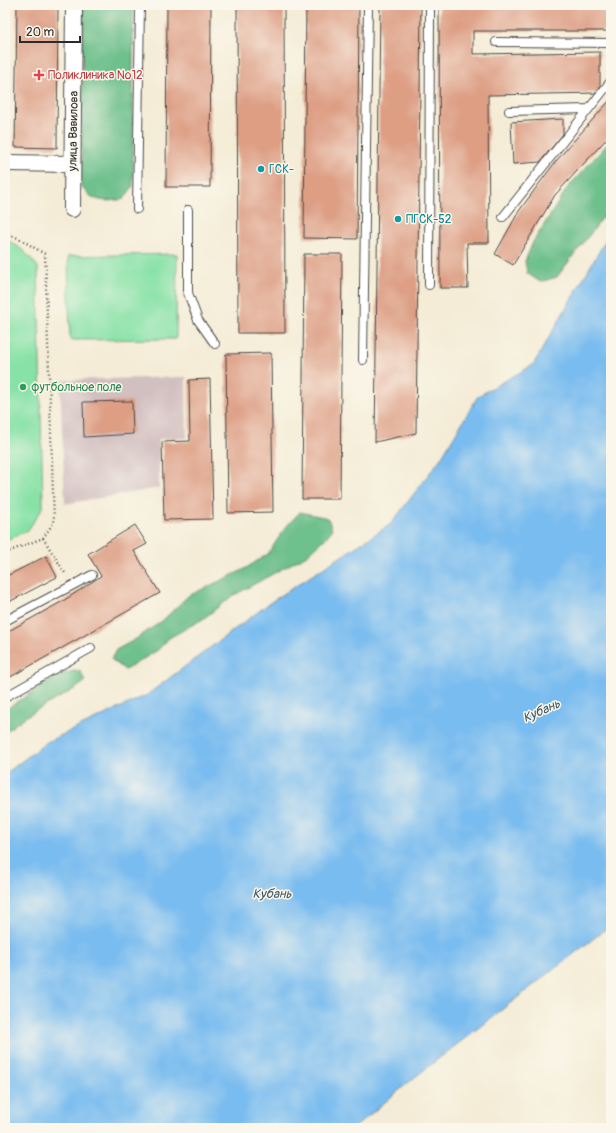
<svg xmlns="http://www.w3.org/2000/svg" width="616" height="1133" font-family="Pangolin,sans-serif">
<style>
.industrial{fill:#d2bfc0}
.green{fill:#88e2a7;stroke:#5a8669}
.forest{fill:#6ec08c;stroke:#4c765c}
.water{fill:#79bcef;stroke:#52748d}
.building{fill:#dd9e84}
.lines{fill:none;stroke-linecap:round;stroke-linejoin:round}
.service-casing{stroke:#494845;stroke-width:10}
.minor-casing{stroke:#494845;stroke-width:18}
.path{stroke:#494845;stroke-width:2.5;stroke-dasharray:1 3;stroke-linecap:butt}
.service{stroke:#fff;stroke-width:8}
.minor{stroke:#fff;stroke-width:16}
.health-dot{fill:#e0444e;stroke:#fbf7ec;stroke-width:1.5}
.culture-dot{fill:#0f9aa8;stroke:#fbf7ec;stroke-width:1.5}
.leisure-dot{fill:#2e9e5b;stroke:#fbf7ec;stroke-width:1.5}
.labels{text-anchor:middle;stroke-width:3;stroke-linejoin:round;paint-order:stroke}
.health-label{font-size:12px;fill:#be3a42;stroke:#fbf7ec;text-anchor:start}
.street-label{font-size:12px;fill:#2b2b2b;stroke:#fbf7ec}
.culture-label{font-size:12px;fill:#0d838f;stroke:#fbf7ec;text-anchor:start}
.leisure-label{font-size:12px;fill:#27864d;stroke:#fbf7ec;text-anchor:start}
.water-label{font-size:13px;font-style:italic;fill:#425666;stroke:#fbf7ec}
</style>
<rect width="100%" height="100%" fill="#fbf7ec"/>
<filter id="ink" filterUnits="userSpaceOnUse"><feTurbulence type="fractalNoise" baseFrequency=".025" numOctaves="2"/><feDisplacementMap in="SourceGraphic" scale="8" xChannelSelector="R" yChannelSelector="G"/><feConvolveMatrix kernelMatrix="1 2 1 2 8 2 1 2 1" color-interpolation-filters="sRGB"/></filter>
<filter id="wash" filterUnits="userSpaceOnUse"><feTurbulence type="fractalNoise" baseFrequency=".012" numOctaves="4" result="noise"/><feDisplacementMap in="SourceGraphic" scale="16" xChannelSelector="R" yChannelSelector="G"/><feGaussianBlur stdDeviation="0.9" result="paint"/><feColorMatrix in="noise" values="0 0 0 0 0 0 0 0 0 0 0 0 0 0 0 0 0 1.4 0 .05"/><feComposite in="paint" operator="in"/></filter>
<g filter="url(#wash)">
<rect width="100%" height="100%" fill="#f4ecd6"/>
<path class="industrial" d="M186,377L187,438L159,439V488L65,504L60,380Z"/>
<path class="green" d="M5,240C19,244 29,256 38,267L43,507L28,530L5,541Z
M177,254L176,339L70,340L68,256Z"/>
<path class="forest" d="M83,5H133V186L124,199C105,202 93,203 81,186Z
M611,140V207L557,277L540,282L527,273L525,261L533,242L568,187Z
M300,512L328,518L332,530L323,541L307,555L231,597L203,619L169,638L158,650L125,670L111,659L116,650L136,639L162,621L188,596L243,570L268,554L285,528Z
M80,670L85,682C60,700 27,711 5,733V710L60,674Z"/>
<path class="water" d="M611,231V925L415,1077L354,1128H5V774L47,742L147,695L271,602L391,524L441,458L478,396L533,365Z"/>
<g id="blocks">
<path class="building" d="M17,5H58L57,148L15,147Z
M167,5H211L210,187H166Z
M237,5H284L285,333H238Z
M306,5H359L357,239L304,238Z
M380,5H421L416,433L375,442Z
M439,5H611V31H473V54L600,52V93L488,95L489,243H467L468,288H440Z
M611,99V134L555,195L513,265L495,254L519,211L556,161Z
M563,119V134L540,162L513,164L511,122Z
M304,254H342L340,499H302Z
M271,353L273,512L228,513L226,354Z
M210,379L213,519L164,520L162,442L190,441L189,380Z
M132,401L133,434L84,437L83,402Z
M135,525L147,544L134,551L160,593L5,680V633L63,601L101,576L88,554Z
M46,556L57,577L5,604V577Z"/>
</g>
</g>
<g filter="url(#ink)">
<use href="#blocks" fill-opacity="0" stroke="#494845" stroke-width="1"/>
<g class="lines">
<defs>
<path id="service" d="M496,42L611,43
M509,111L588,109
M137,209L140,5
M188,210V293L198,320L215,344
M503,217L611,81
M429,285L430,5
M363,360L368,5
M5,621L92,575
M5,697L91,648"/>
<path id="minor" d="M5,163L72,164
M72,209L74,5"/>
</defs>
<use href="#service" class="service-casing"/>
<use href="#minor" class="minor-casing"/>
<path class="path" d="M5,233L18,238L45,254L54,522L43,538L5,553
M43,538L65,573"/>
<use href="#service" class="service"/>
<use href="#minor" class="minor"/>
</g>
</g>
<path class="health-dot" d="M37 69h4v4h4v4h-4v4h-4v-4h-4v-4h4z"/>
<g class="culture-dot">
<circle cx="261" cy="169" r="4"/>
<circle cx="398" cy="219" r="4"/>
</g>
<circle class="leisure-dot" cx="23" cy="387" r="4"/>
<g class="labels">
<g class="health-label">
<text x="48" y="79">Поликлиника №12</text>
</g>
<g class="street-label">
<text transform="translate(73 131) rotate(-89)" y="4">улица Вавилова</text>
</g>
<g class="culture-label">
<text x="269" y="173">ГСК-</text>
<text x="406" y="223">ПГСК-52</text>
</g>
<g class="leisure-label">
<text x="31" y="391">футбольное поле</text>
</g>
<g class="water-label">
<text transform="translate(541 710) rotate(-24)" y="5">Кубань</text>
<text x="272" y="898">Кубань</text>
</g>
</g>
<rect width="616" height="1133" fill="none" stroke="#fbf7ec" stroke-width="20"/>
<path d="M20 36v6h60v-6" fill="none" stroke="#2b2b2b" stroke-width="2"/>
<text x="26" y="36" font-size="12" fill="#2b2b2b" stroke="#fbf7ec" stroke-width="3" paint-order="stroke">20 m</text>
</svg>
